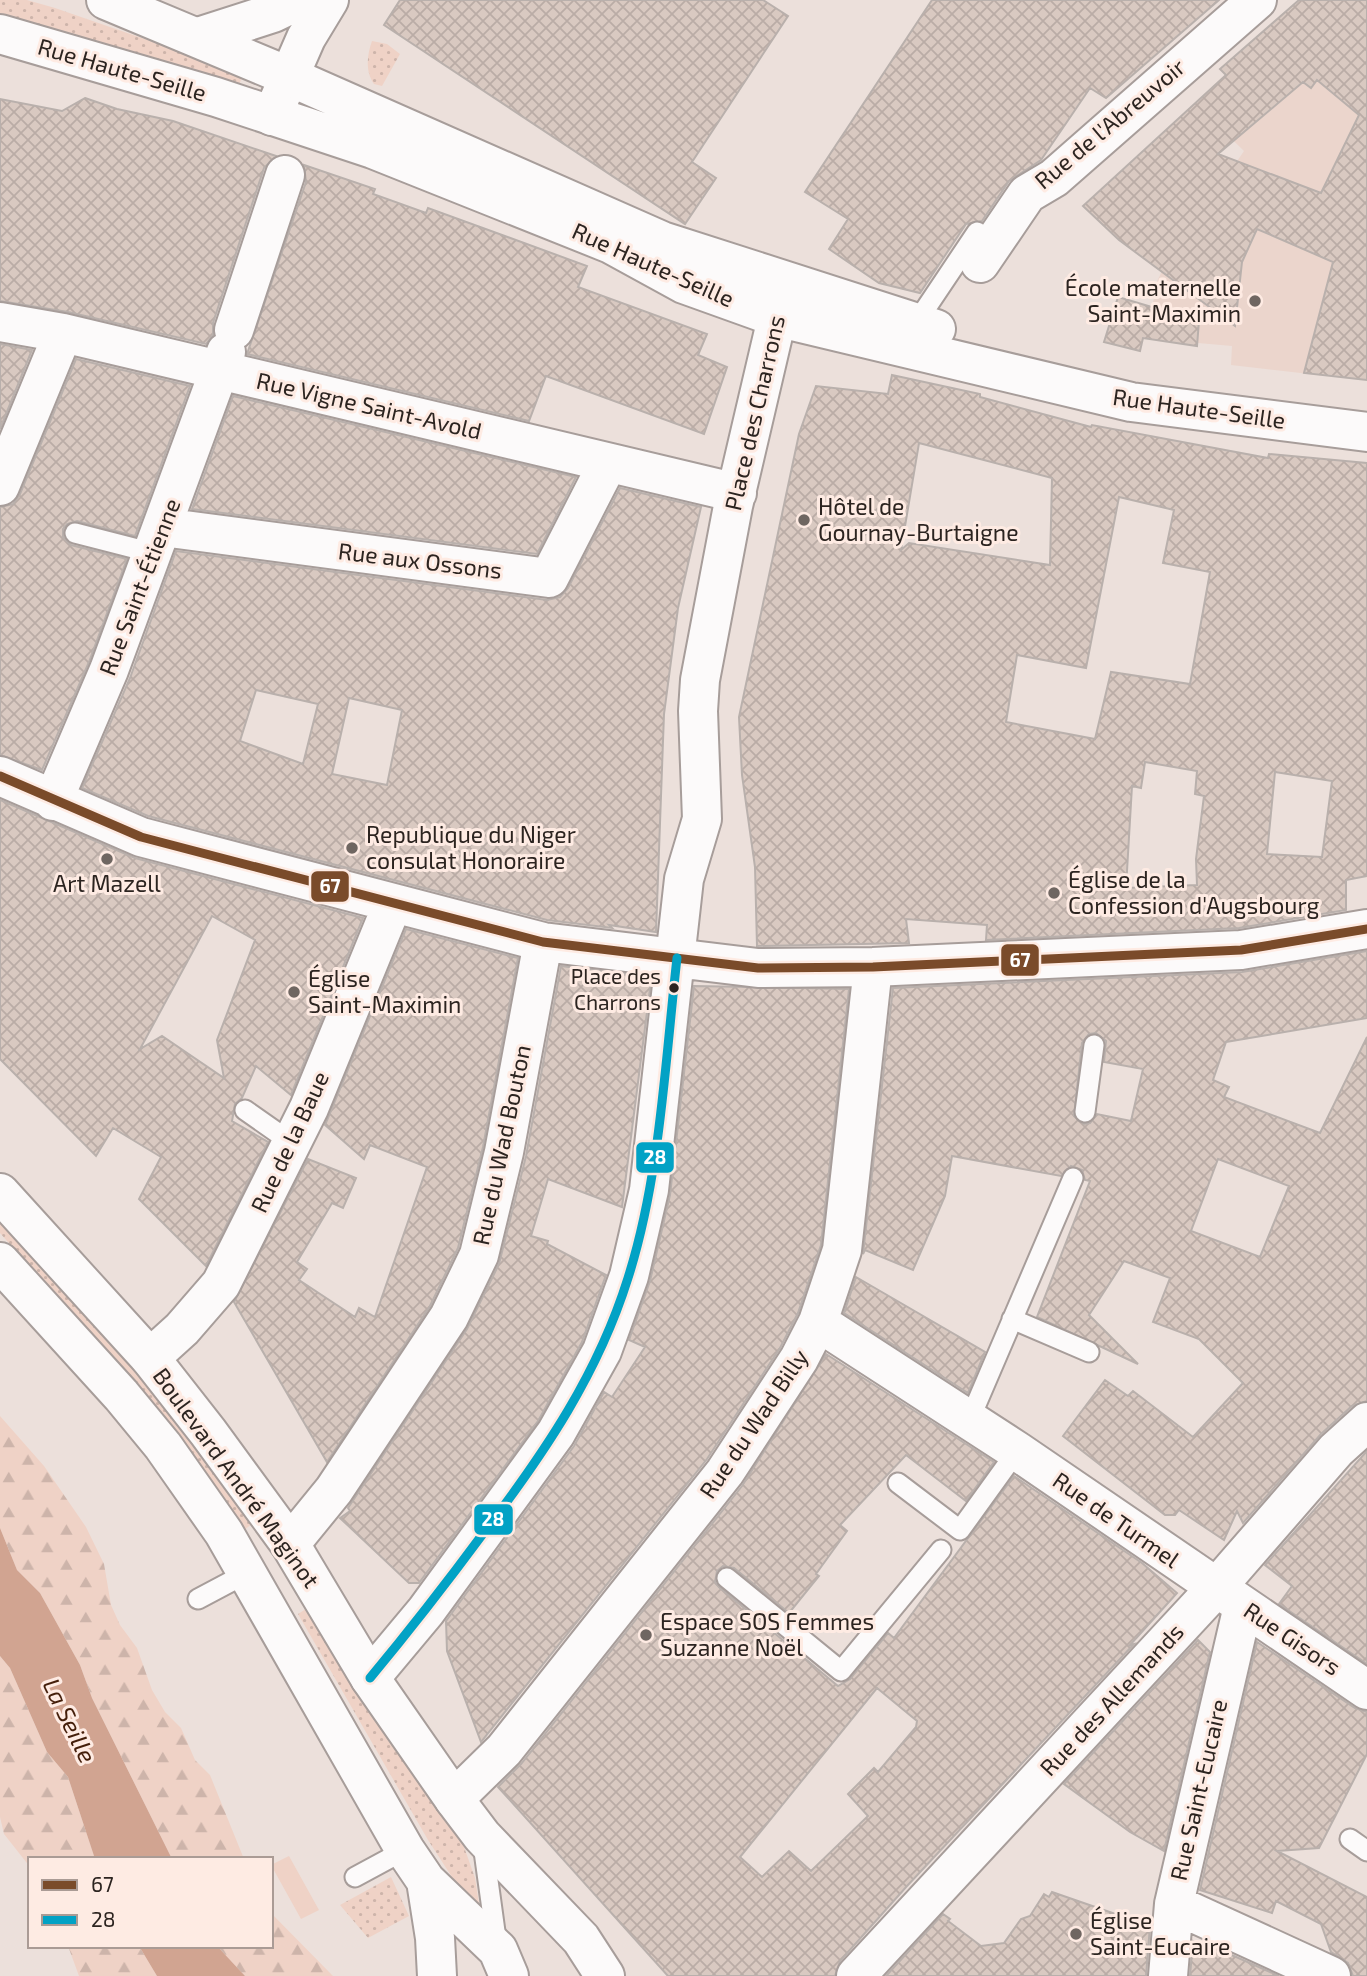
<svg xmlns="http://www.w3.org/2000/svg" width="1367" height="1976" font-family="'Exo 2',sans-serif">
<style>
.built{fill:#ebd5cc}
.grass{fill:url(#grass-dots)}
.forest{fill:url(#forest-firs)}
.garden{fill:#efd2c6}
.water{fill:#d1a491}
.building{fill:url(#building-cross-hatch);stroke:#b9b0ac;stroke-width:2;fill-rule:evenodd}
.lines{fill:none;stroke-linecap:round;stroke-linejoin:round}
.lane-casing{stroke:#a79d9a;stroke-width:23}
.street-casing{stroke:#a79d9a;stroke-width:42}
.secondary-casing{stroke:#a79d9a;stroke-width:42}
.primary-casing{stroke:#a79d9a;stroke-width:42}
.lane{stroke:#fcfafa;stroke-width:19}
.street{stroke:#fcfafa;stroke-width:38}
.secondary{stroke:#fcfafa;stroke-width:38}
.primary{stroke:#fcfafa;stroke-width:38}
.bus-1-casing{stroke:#feebe3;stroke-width:14}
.bus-2-casing{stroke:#feebe3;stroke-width:14}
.bus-1{stroke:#7a4b2a;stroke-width:9}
.bus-2{stroke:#02a2c5;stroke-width:9}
.poi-dot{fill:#6f6661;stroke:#feebe3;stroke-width:2.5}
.bus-dot{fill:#2c2420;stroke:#feebe3;stroke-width:2.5}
.labels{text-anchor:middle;stroke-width:6;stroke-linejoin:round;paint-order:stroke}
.bus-label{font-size:21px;fill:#2c2420;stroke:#feebe3;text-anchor:end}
.street-label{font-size:23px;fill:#2c2420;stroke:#feebe3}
.poi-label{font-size:23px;fill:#2c2420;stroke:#feebe3;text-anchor:start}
.water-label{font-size:24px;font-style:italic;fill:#441e0a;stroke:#feebe3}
.line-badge{stroke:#feebe3;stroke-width:2.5}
.badge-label{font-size:19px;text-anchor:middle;font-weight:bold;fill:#fff}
</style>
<defs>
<pattern id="grass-dots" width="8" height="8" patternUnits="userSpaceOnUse" patternTransform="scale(1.75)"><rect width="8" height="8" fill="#efd2c6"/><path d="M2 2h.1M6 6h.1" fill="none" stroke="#cdb4aa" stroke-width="1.8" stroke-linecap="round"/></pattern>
<pattern id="forest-firs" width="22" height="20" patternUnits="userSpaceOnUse" patternTransform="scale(1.75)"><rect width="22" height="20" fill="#efd2c6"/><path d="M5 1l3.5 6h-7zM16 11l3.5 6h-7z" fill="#cdb4aa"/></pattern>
<pattern id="building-cross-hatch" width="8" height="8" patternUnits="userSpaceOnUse" patternTransform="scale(1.75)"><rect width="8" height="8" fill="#d9c9c1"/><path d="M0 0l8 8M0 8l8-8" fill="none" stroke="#baaca6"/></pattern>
</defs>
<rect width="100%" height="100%" fill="#ece0db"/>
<path class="built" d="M1367,60V348L1362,380L1231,365L1232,346L1198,343L1197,346L1143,338L1155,295L1152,292L1161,273L1244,151L1195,103L1225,75L1265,115L1303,82L1311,87L1317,80L1338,97L1355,68Z"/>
<path class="grass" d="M0,0H27L55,8L243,73L236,95L0,22Z
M372,41L387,44L400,54L382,86L374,84C365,71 367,55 372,41Z
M0,1221L169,1410L252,1524L244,1530L158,1413L0,1233Z
M309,1607L368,1711L463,1844L475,1878L480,1910L474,1911L428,1840L298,1614Z
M391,1877L409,1916L368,1938L340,1905Z"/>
<path class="forest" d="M0,1416L44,1466L86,1527L104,1564L111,1605L120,1625L137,1648L152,1690L165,1712L181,1728L195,1760L210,1775L244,1859H172L92,1698L80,1665L40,1593L17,1570L0,1528Z
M0,1656L10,1668L47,1752L68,1777L95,1859H30V1867L4,1834L0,1817Z
M271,1913L333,1976H245L217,1946H271Z
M68,1946H139L157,1976H79Z"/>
<path class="garden" d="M289,1856L319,1910L301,1919L271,1865Z"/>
<path class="water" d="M0,1528L17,1570L40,1593L80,1665L92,1698L172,1859H95L68,1777L47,1752L10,1668L0,1656Z
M139,1946H217L245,1976H157Z"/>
<path class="building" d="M400,0H763L788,16L692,162L716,178L685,224L384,25Z
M932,0H1219L1106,98L1090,88L1041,160L1009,181L982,221L966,224L920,293L879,283L829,249L848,219L805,192Z
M1299,0H1367V380L1304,373L1333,262L1257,229L1242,262L1235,326L1119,240L1083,206L1226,75L1220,69ZM1317,80L1359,115L1321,193L1218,154L1303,82L1311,88Z
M85,98L117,109L173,121L276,156L264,168L213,323V335L206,344L68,312L0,301V99L62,111Z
M304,165L375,189L373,194L426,213L428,208L587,266L578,287L707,334L698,355L727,367L704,434L546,376L529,421L247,354L306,182Z
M1118,297L1199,321L1197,346L1143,338L1140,351L1104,342Z
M0,344L32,350L0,429Z
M76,359L190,386L135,536L77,521L67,524L63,529V537L71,545L127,559L89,662L42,770L0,755V507L13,504L20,494Z
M892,375L980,394V397L1091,427L1092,425L1268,458L1269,454L1367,463V876L1346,880V910L1239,928L986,940L987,925L906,919L909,943L757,946L755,867L742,775L739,717L799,434L816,386L888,394ZM919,443L1052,478L1050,565L909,543L901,550ZM1119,497L1174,510L1163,563L1210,572L1190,684L1111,672L1095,739L1006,722L1017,655L1086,668ZM1145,762L1197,771L1195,794L1204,796L1196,859L1197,885L1126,888L1132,786L1141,788ZM1275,772L1332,781L1322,857L1267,854Z
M233,396L576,477L537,554L192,509Z
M620,488L701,507L678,608L664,714L656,932L609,925L612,928L547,920L148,816L82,788L130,678L176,551L547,600L560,597L568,588ZM256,690L318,704L303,764L240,741ZM349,698L402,710L387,785L332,774Z
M0,800L135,858L363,918L291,1095L256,1066L242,1098L235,1104L232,1121L268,1142L206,1266L139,1199L161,1157L113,1128L96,1156L0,1059ZM212,916L255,940L217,1040L224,1078L162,1036L140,1049Z
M406,929L518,958L483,1147L458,1248L430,1306L327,1462L234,1302L308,1159L356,1178L343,1208L332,1203L297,1262L307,1269L299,1280L355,1317L359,1308L375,1317L427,1167L370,1145L364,1159L325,1125Z
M1367,951V1018L1226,1042L1213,1080L1229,1087L1224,1097L1320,1133L1367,1037V1401L1352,1406L1321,1434L1243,1523L1237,1511L1224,1540L1179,1510L1175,1515H1165L1063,1436L1105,1380L1128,1396L1133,1391L1193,1437L1243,1383L1199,1339L1153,1322L1170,1278L1124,1261L1089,1315L1138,1364L1037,1317L1090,1181L1085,1180L1082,1170L1071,1166L1061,1176L952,1156L945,1196L913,1270L865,1250L863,1254L893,988L1242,972ZM1096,1033L1106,1041L1104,1062L1143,1069L1131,1121L1097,1114L1090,1123L1084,1124L1074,1116L1082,1043L1089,1034ZM1218,1159L1289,1186L1260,1257L1191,1231Z
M561,966L648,977L651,981L622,1207L548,1179L531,1236L548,1241L547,1244L606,1275L582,1342L538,1421L419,1583H409L340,1518L350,1511L348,1508L467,1329L499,1264L526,1156Z
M694,986L849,989L821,1245L798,1313L780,1348L707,1459L481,1742L447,1651L446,1621L574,1446L604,1392L612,1397L645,1347L629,1340L650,1281L670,1195Z
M856,1277L985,1352L968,1393L844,1313Z
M826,1354L994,1462L966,1501L906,1455L840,1525L847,1531L816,1574L819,1576L789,1613L734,1568L723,1566L717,1571L715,1582L719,1587L838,1686L850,1679L888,1633L894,1638L1014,1476L1142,1563L1177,1593L1130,1645L1134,1644L907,1886L840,1961L835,1976H668L498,1787L521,1764L742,1486ZM877,1688L917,1721L916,1727L878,1772L874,1768L848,1794L868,1816L811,1871L789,1851L762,1877L740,1857Z
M1367,1451V1664L1279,1604L1292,1586L1265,1565Z
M1198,1640L1210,1652L1164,1851L1130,1832L1064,1784Z
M1257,1642L1355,1708L1367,1712V1754L1319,1848L1277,1851L1367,1897V1976H1353L1348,1963L1331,1952L1321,1924L1276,1901L1272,1913L1200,1890Z
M1052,1892L1150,1926L1146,1976H886L943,1914L950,1919L948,1921L981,1946L1004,1943L1021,1919L1030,1916L1044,1894L1049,1897Z
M1193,1941L1234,1956L1279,1976H1190Z"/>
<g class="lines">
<defs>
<path id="lane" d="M914,326L977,232
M75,533L153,553
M245,1110L292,1143
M1085,1112L1094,1045
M1012,1319L1089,1352
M969,1421L1073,1178
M898,1483L960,1530L1017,1451
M727,1578L841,1671L941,1550
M198,1599L247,1573
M1350,1839L1367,1851
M483,1844L497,1946
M355,1877L405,1850"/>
<path id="street" d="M198,37L273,13L300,0
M272,116L306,38L329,0
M980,263L1027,194L1054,178L1257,0
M0,322L63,333L737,493
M234,330L285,175
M0,486L63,333
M162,527L549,578L608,463
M0,776L141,837L543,942L758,968L873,967L1241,950L1367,929
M53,801L109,670L226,352
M818,1322L1017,1451L1367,1690
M150,1358L182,1329L221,1284L309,1108L393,903
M290,1544L334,1490L449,1317L479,1255L504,1152L543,942
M370,1678L426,1611L556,1433L602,1351L629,1276L649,1190L684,879L702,819L698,711L700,680L733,506L785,284
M454,1799L504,1750L725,1472L799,1359L818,1322L842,1250L873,967
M1174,1904L1331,1976
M856,1976L1216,1588L1336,1450L1367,1422
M1168,1976L1174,1904L1243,1606"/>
<path id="secondary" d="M106,0L288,76L662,241L936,329
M0,34L216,97L373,149L611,244L684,284L776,317L1131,402L1367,432"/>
<path id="primary" d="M0,1193L150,1358L208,1432L290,1544L370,1678L454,1799L482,1836L581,1939L605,1976
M0,1262L121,1395L163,1446L224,1533L405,1850L426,1881L498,1950L509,1976
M426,1881L435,1938L437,1976"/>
</defs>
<use href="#lane" class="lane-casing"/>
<use href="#street" class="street-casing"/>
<use href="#secondary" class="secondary-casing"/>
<use href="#primary" class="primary-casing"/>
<use href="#lane" class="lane"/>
<use href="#street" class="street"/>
<use href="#secondary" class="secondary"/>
<use href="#primary" class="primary"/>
<defs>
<path id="bus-1" d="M0,776L141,837L543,942L758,968L873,967L1241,950L1367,929"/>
<path id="bus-2" d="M370,1678C410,1630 448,1581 485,1531C545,1452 598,1374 628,1278C660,1178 665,1063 677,958"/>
</defs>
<use href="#bus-1" class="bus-1-casing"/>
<use href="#bus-2" class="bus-2-casing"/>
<use href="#bus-1" class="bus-1"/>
<use href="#bus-2" class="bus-2"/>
</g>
<g class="poi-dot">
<circle cx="1255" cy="301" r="7"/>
<circle cx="804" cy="520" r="7"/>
<circle cx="352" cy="848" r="7"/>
<circle cx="107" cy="859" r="7"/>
<circle cx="1054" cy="893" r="7"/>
<circle cx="294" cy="992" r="7"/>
<circle cx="646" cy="1635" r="7"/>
<circle cx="1076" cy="1934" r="7"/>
</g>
<circle class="bus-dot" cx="674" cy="988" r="6"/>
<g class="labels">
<g class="bus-label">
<text x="661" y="984">Place des<tspan x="661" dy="26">Charrons</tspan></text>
</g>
<g class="street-label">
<text transform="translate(122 70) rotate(16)" y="8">Rue Haute-Seille</text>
<text transform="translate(1110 124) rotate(-40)" y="8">Rue de l'Abreuvoir</text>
<text transform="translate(653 265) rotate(24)" y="8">Rue Haute-Seille</text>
<text transform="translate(369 406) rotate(13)" y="8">Rue Vigne Saint-Avold</text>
<text transform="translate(1199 409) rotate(8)" y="8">Rue Haute-Seille</text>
<text transform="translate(755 413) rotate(-77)" y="8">Place des Charrons</text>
<text transform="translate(420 561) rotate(7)" y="8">Rue aux Ossons</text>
<text transform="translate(140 587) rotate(-69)" y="8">Rue Saint-Étienne</text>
<text transform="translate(290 1142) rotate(-65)" y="8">Rue de la Baue</text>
<text transform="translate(502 1145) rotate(-78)" y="8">Rue du Wad Bouton</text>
<text transform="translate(754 1424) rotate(-56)" y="8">Rue du Wad Billy</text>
<text transform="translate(236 1478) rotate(54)" y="8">Boulevard André Maginot</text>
<text transform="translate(1116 1520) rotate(35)" y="8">Rue de Turmel</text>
<text transform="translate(1292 1639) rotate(34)" y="8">Rue Gisors</text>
<text transform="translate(1112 1700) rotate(-47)" y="8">Rue des Allemands</text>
<text transform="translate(1199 1790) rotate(-77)" y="8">Rue Saint-Eucaire</text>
</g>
<g class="poi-label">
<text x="1241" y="296" text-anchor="end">École maternelle<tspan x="1241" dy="26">Saint-Maximin</tspan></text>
<text x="818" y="515">Hôtel de<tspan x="818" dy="26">Gournay-Burtaigne</tspan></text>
<text x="366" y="843">Republique du Niger<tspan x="366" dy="26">consulat Honoraire</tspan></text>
<text x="1068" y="888">Église de la<tspan x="1068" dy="26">Confession d'Augsbourg</tspan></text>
<text x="107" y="892" text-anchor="middle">Art Mazell</text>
<text x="308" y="987">Église<tspan x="308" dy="26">Saint-Maximin</tspan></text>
<text x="660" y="1630">Espace SOS Femmes<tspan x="660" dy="26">Suzanne Noël</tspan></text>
<text x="1090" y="1929">Église<tspan x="1090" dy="26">Saint-Eucaire</tspan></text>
</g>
<g class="water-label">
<text transform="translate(69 1721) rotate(64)" y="8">La Seille</text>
</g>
</g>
<g class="line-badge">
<rect x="310" y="870" width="40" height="33" rx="7" fill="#7a4b2a"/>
<rect x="1000" y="943" width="40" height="34" rx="7" fill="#7a4b2a"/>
<rect x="635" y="1141" width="40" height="33" rx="7" fill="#02a2c5"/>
<rect x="473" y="1503" width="41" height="33" rx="7" fill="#02a2c5"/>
</g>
<g class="badge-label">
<text x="330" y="893">67</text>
<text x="1020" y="967">67</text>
<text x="655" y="1164">28</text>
<text x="493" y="1526">28</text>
</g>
<rect x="28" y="1857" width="245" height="91" fill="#feebe3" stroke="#aa9b95" stroke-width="2"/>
<rect x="42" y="1880" width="35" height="10" fill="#7a4b2a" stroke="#aa9b95" stroke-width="2"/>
<text x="91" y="1892" font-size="21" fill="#2c2420">67</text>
<rect x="42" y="1915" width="35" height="10" fill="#02a2c5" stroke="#aa9b95" stroke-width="2"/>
<text x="91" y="1927" font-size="21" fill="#2c2420">28</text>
</svg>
